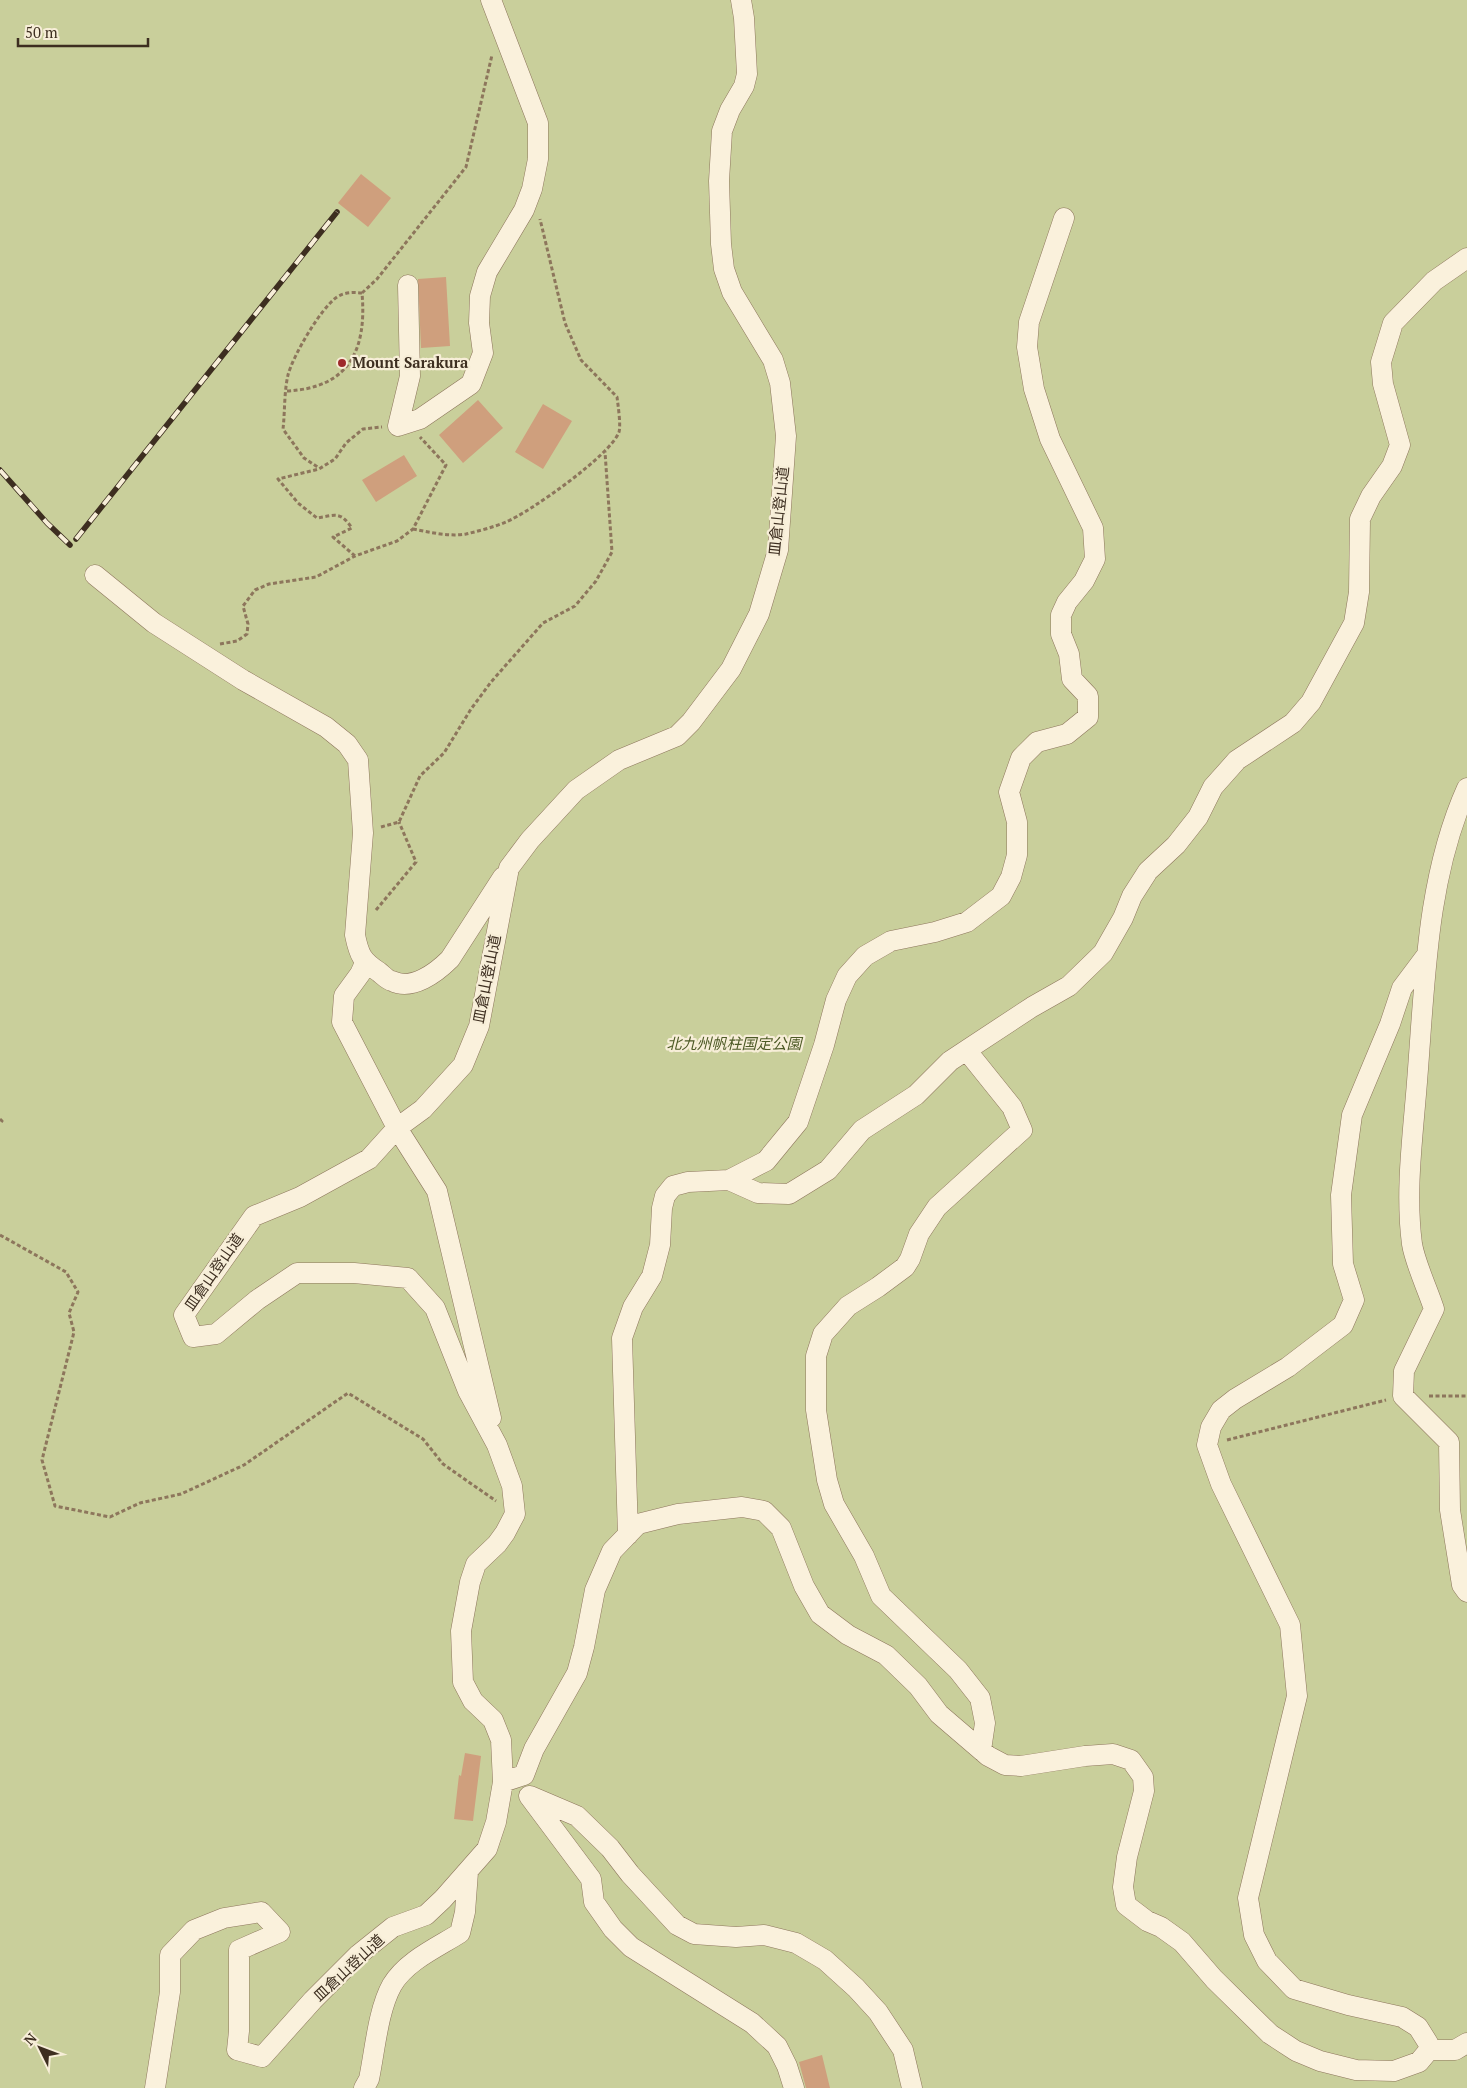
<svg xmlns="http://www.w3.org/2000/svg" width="1467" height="2088" font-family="'PT Serif','Noto Sans JP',serif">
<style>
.green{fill:#c9cf9b}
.building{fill:#cf9f7d}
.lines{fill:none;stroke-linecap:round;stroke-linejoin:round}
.minor-casing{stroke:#8d765c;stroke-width:21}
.path{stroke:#8d765c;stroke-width:3;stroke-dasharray:4 2.5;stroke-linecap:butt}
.minor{stroke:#faf1dc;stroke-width:20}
.rail-casing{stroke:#3d2e20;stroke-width:5.5}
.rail{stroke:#f7eed8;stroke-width:4;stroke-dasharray:11;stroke-linecap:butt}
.poi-dot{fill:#9e2a2b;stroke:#f7eed8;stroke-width:2}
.labels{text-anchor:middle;stroke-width:4.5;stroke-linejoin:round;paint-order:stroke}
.poi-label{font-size:15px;font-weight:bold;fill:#3d2e20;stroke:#f7eed8;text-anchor:start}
.street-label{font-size:15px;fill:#3d2e20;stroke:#f7eed8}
.park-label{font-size:15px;font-style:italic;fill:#4d5a26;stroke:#f7eed8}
</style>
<rect width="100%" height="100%" fill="#f0e4c8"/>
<path class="green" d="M0,0H1467V2088H0Z"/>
<path class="building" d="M361,174L391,198L368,227L338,203Z
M446,277L450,346L421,348L418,279Z
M478,400L503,428L463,463L439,435Z
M543,404L572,421L543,469L515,452Z
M404,455L417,476L376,502L362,480Z
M465,1753L481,1756L473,1821L454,1819L459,1775L461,1776Z
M822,2055L830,2088H806L799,2062Z"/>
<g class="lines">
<defs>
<path id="minor" d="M408,285L410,376L398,426L420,419L471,384L483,353L479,323L480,296L487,272L524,210L532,189L538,159V123L491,0
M95,575L154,623L243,680L326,727L347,744L358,760L363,833L355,935C359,955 362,961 379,972C383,975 387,980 392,981C412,991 436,973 450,959L503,877
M1467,788C1426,879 1425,983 1417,1082C1413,1135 1405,1191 1412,1244C1415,1263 1428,1290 1434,1309L1404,1371L1403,1396L1449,1442L1450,1510L1462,1585L1467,1592
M1426,956L1402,988L1390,1024L1352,1115L1341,1195L1343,1264L1354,1300L1343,1325L1288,1367L1235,1399L1221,1410L1211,1427L1207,1445L1221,1484L1290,1625L1297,1696L1248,1898L1254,1935L1267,1961L1294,1989L1348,2005L1402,2017L1418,2027L1428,2043L1429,2050H1455L1467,2043
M365,963L360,974L344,996L342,1022L397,1128L437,1191L491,1418
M967,1051L1012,1107L1022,1130L937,1207L919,1234L910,1259L905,1267L878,1287L848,1306L823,1334L816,1356V1410L827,1480L834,1504L864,1556L881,1596L958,1670L980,1698L985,1723L981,1750
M729,1180L766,1161L798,1122L824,1045L836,1000L847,976L865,956L891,941L935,932L967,922L1001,896L1011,877L1017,855V822L1009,792L1021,758L1037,742L1067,734L1088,717V696L1072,679L1069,654L1061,634V615L1067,602L1084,581L1095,559L1093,528L1050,439L1034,389L1027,347L1029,322L1064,218
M628,1535L622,1338L633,1307L652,1276L660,1245L662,1208L665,1196L673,1186L688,1182L729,1180L758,1193L789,1194L828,1170L862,1130L916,1095L950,1061L1032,1007L1069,986L1103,953L1123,918L1132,896L1148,871L1176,845L1198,817L1213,787L1237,760L1293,723L1311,702L1354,623L1359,592L1360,519L1371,496L1392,466L1400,445L1383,384L1381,362L1393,323L1434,281L1467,258
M503,1782L524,1775L534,1749L577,1673L584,1647L595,1590L612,1551L638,1524L678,1514L742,1507L764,1511L781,1528L804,1586L820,1614L848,1635L886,1655L918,1686L939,1714L988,1756L1005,1765L1021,1766L1085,1756L1113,1754L1131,1760L1143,1777L1144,1791L1127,1857L1123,1887L1126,1905L1147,1921L1161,1927L1182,1942L1214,1979L1270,2034L1296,2051L1320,2061L1356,2070L1394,2071L1419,2062L1429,2050
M529,1796L591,1879L594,1902L613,1929L631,1947L752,2023L777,2046L787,2066L794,2088
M530,1796L577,1816L610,1848L630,1874L677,1925L694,1934L736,1937L764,1935L796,1943L825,1960L856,1988L878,2012L903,2050L912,2088
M155,2088L170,1992V1955L194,1930L224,1918L261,1912L280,1932L239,1950V2031L237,2050L262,2057L313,2000L358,1955L393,1927L426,1915L443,1899L487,1849L496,1822L503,1782L501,1740L493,1720L473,1701L463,1682L461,1631L470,1582L476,1564L497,1544L505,1533L515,1514L512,1486L497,1445L468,1391L435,1308L408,1278L354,1273H297L257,1300L216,1334L193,1337L184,1315L254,1216L300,1197L369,1159L397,1128L423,1109L463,1065L479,1026L509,868L530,840L576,790L619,760L677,736L691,722L731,669L759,614L778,550L786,436L780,383L773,360L732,292L724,269L721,244L719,181L722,131L730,110L744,86L747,74L744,18L741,0
M364,2088L369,2079C375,2050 378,2010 392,1985C406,1961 438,1947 460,1933L465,1912L468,1872"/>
</defs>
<use href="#minor" class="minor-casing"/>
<path class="path" d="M362,293L377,279L466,167L492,55
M287,391C349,388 367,350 362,293C353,292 345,292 337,297C320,309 293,356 288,375C284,392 285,412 283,429L304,458L319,468
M413,529C429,532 449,537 466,534C479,531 494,527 506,522C530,512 611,455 619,432C621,425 618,405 617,397L581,360L565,323L540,219
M355,556L333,537L352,528C340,511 336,515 317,518L298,503L278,479L319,469L335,459L346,443L363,429L382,427
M220,644L237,641L247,634L248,624L243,606L255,590L269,584L316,577L355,556L397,541L413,529L446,465L420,437
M381,827L399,822L420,776L444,753L471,709L491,682L543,623L575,606L596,581L612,552L605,452
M376,910L416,862L399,822
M0,1119L2,1121L0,1123
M0,1235L66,1272L78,1292L69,1313L74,1332L42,1460L55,1506L110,1517L140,1503L181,1494L244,1465L348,1393L423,1439L443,1464L496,1501
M1429,1396H1467
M1227,1440L1386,1400"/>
<use href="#minor" class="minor"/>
<defs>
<path id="rail" d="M0,470L47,523L70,545
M76,539L337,212"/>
</defs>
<use href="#rail" class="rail-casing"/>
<use href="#rail" class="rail"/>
</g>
<circle class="poi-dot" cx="342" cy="363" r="5"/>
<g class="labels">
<g class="poi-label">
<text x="352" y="368">Mount Sarakura</text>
</g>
<g class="street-label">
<text transform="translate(779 511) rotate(-84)" y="5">皿倉山登山道</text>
<text transform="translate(487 979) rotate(-79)" y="5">皿倉山登山道</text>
<text transform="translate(214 1272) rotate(-55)" y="5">皿倉山登山道</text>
<text transform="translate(349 1968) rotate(-43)" y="5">皿倉山登山道</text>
</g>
<g class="park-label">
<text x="734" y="1049">北九州帆柱国定公園</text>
</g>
</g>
<g transform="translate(40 2048) rotate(312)" stroke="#f7eed8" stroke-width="4" paint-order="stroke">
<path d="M0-4L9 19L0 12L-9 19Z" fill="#3d2e20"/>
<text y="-8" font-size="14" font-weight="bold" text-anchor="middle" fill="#3d2e20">N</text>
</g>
<path d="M18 38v8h130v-8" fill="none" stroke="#3d2e20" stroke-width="2.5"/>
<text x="25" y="38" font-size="15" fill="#3d2e20" stroke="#f7eed8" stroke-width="4" paint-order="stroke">50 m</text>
</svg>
